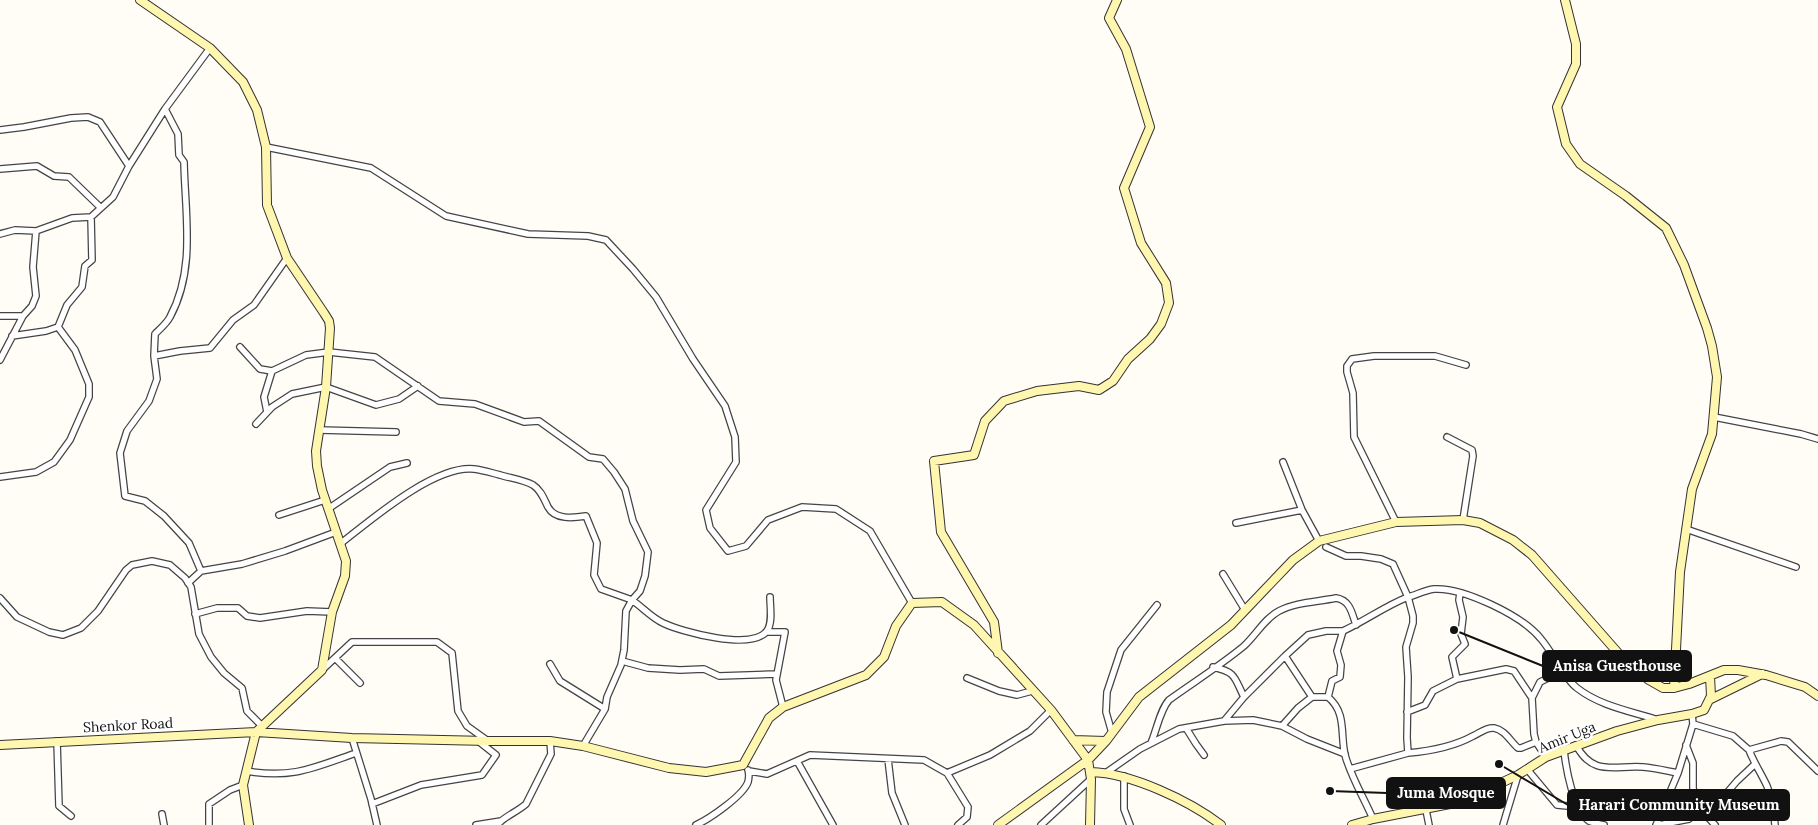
<svg xmlns="http://www.w3.org/2000/svg" width="1818" height="825" font-family="Lora,serif">
<style>
.lines{fill:none;stroke-linecap:round;stroke-linejoin:round}
.street-casing{stroke:#444;stroke-width:8}
.secondary-casing{stroke:#333;stroke-width:10}
.street{stroke:#fff;stroke-width:5.5}
.secondary{stroke:#fff6b0;stroke-width:8}
.labels{text-anchor:middle;stroke-width:5;stroke-linejoin:round;paint-order:stroke}
.street-label{font-size:14px;fill:#111;stroke:#fff}
.leader{fill:none;stroke:#111;stroke-width:2}
.callout-dot{fill:#111;stroke:#fff;stroke-width:2}
.callout{fill:#111;stroke:#111;stroke-width:2}
.callout-label{font-size:15px;text-anchor:middle;font-weight:bold;fill:#fff}
</style>
<rect width="100%" height="100%" fill="#fffdf5"/>
<g class="lines">
<defs>
<path id="street" d="M0,130L24,127L71,118L88,117L100,122L129,166
M266,147L371,168L446,216L528,234L588,236L606,240L633,269L656,297L693,359L725,406L735,437L736,462L706,510L710,528L728,551L746,546L768,520L802,507L836,509L870,531L912,603
M0,169L37,166L54,176L69,177L101,208
M0,234L15,230L36,231L72,218L91,217L113,197L129,166L165,109L210,48
M0,316H23L32,306L36,296L33,267L36,231
M12,336L46,331L58,327L67,305L82,287L85,266L92,260L91,217
M240,347L260,369L272,371
M154,356L155,334C160,329 167,323 170,317C196,269 185,214 184,162L179,155L178,134L165,109
M0,360L23,316
M267,412L264,397L272,371L306,355L329,352L375,357L439,401L475,404L524,422L539,421L589,457L603,459L614,472L625,489L633,521L648,552L645,576L640,591L632,600L601,589L594,575L597,543L586,516C573,518 555,520 548,507C544,499 541,490 533,485C524,480 510,478 500,475C492,473 483,470 474,469C434,465 371,520 340,544
M1714,417L1801,434L1818,439
M256,424L272,407L292,394L326,387L376,405L399,399L418,386
M319,430L396,432
M1447,437L1472,450L1473,456L1463,520
M1283,462L1302,510L1319,541
M0,477L36,472L54,462L70,440L89,397V384L75,350L58,327
M328,509L390,467L407,463
M279,515L325,500
M1396,522L1354,437L1353,393L1347,372V366L1352,359L1374,356H1435L1466,365
M1236,523L1302,510
M1686,529L1796,567
M1326,547L1346,556H1361L1381,559L1393,564L1408,597C1416,595 1425,590 1434,589C1463,587 1523,616 1541,639C1554,654 1562,676 1577,688C1600,706 1630,711 1658,720
M201,571L189,543L164,516L145,501L125,496L120,453L127,431L149,401L157,379L154,356L180,351L210,348L233,320L254,305L287,258
M1223,574L1245,610
M188,583L201,571L242,564L285,551L336,532
M0,598L17,617L49,632L63,635L81,628L98,611L126,570L132,565L152,561L170,565L185,578L191,587L199,634L211,657L224,673L242,688L247,711L262,726
M195,614L217,608H238L247,616L260,618L307,611L332,612
M766,632H785L776,680L783,707
M1285,656L1312,697H1328
M335,658L360,683
M622,661L648,668L680,670L704,669L719,676L776,674
M550,664L560,681L605,709
M1213,667C1236,672 1234,677 1244,697
M322,670L352,642H437L452,653L458,711L467,726L488,741
M967,678L999,691L1017,695L1032,691
M1457,679L1452,657L1465,644L1461,634L1463,617L1459,600L1460,593
M1532,698L1540,682L1563,671
M1407,712L1425,705L1433,691L1457,679L1506,669L1514,671L1532,698L1534,734L1536,742
M1692,714L1693,724L1733,736L1749,750L1781,741L1788,742L1818,771
M1224,721L1244,697L1285,656L1308,635L1326,631H1343
M1282,726L1298,708L1312,697
M1186,728L1196,744L1204,755
M1112,733L1106,712L1107,692L1121,650L1157,605
M352,738L371,799L377,825
M57,741L59,806L71,816
M1151,743C1157,729 1160,710 1169,700C1194,682 1221,665 1244,646C1257,634 1264,619 1279,611C1296,602 1317,602 1336,598C1350,600 1352,613 1356,625
M1576,745C1593,777 1614,765 1643,767C1655,768 1667,771 1678,773
M1686,745L1693,763V788L1698,810L1707,816L1715,825
M583,746L605,709L607,697L621,665L624,650L626,611L632,600C642,607 652,618 663,623C682,632 752,651 767,631C773,622 770,607 770,597
M1564,750C1566,769 1573,809 1589,821C1593,823 1600,824 1604,825
M1749,750C1754,763 1761,773 1767,786C1772,798 1774,811 1775,825
M888,759L892,793L905,825
M797,761L833,825
M1350,769L1408,753
M1527,769L1557,805L1578,807
M246,771C292,779 313,768 356,753
M749,771L767,774L810,755L924,760L947,773L968,807L967,817L958,825
M1107,772L1140,749L1179,729L1224,721L1253,720L1282,726L1307,739L1345,754
M947,773L990,755L1030,731L1051,710
M1124,776V809L1130,825
M372,804L421,785L482,775L496,755L477,740
M1426,810L1429,825
M162,814L164,825
M1707,816L1737,781L1754,765
M1373,819C1364,798 1351,777 1345,755C1340,734 1347,713 1328,697L1332,681L1340,677L1341,665L1337,651L1343,631C1365,621 1385,606 1408,597L1413,616V623L1406,647L1408,677L1407,738L1408,753C1431,751 1453,747 1473,736C1480,733 1486,727 1494,728C1505,730 1510,741 1518,748H1521L1536,742L1546,757
M209,825V804L230,790L243,785
M476,825L501,821
M497,825C505,816 517,812 526,804L551,754L550,741
M696,825C709,819 743,796 748,782C749,778 749,773 748,770
M1041,825L1091,779
M1503,825L1518,775
M1656,825L1678,773L1693,724
M1659,825L1689,819L1698,810"/>
<path id="secondary" d="M140,0L210,48L243,82L257,110L266,147L267,205L287,258L324,313L329,321L330,328L326,387L316,451L317,466L322,490L346,561L345,576L332,612L322,670L256,732L243,785L249,825
M1565,0L1576,44V64L1557,107L1566,144L1580,164L1626,196L1666,228L1684,265L1707,328L1712,346L1717,377L1712,434L1692,489L1680,572L1674,688
M998,653L994,622L941,532L934,461L974,455L985,421L1004,401L1037,391L1079,386L1099,390L1113,381L1128,359L1150,339L1161,324L1169,303L1166,283L1141,243L1124,188L1150,127L1126,49L1109,18L1117,0
M1709,700L1762,674
M1073,740L1106,741L1139,697L1231,625L1293,560L1319,541L1396,522L1463,520L1480,523L1513,540L1532,555L1626,662L1649,680L1663,688H1674L1689,684L1724,670H1738L1766,675L1805,687L1818,696
M0,745L256,732L352,738L488,741H550L583,746L669,768L706,772L743,765L769,718L783,707L866,675L884,657L896,626L912,603L942,602L974,625L1051,710L1088,760L1091,779L1090,825
M1091,772C1131,773 1190,801 1221,825
M998,825L1088,760L1106,741
M1352,825L1373,819L1460,802L1518,775L1546,757L1617,731L1658,720L1692,714L1704,710L1711,696L1710,676"/>
</defs>
<use href="#street" class="street-casing"/>
<use href="#secondary" class="secondary-casing"/>
<use href="#street" class="street"/>
<use href="#secondary" class="secondary"/>
</g>
<g class="labels">
<g class="street-label">
<text transform="translate(128 725) rotate(-3)" y="5">Shenkor Road</text>
<text transform="translate(1567 737) rotate(-22)" y="5">Amir Uga</text>
</g>
</g>
<path class="leader" d="M1454 630L1543 666M1330 791L1387 793M1499 764L1568 805"/>
<g class="callout-dot">
<circle cx="1454" cy="630" r="5"/>
<circle cx="1330" cy="791" r="5"/>
<circle cx="1499" cy="764" r="5"/>
</g>
<g class="callout">
<rect x="1543" y="651" width="148" height="30" rx="5"/>
<rect x="1387" y="778" width="118" height="30" rx="5"/>
<rect x="1568" y="790" width="221" height="30" rx="5"/>
</g>
<g class="callout-label">
<text x="1617" y="671">Anisa Guesthouse</text>
<text x="1446" y="798">Juma Mosque</text>
<text x="1679" y="810">Harari Community Museum</text>
</g>
</svg>
